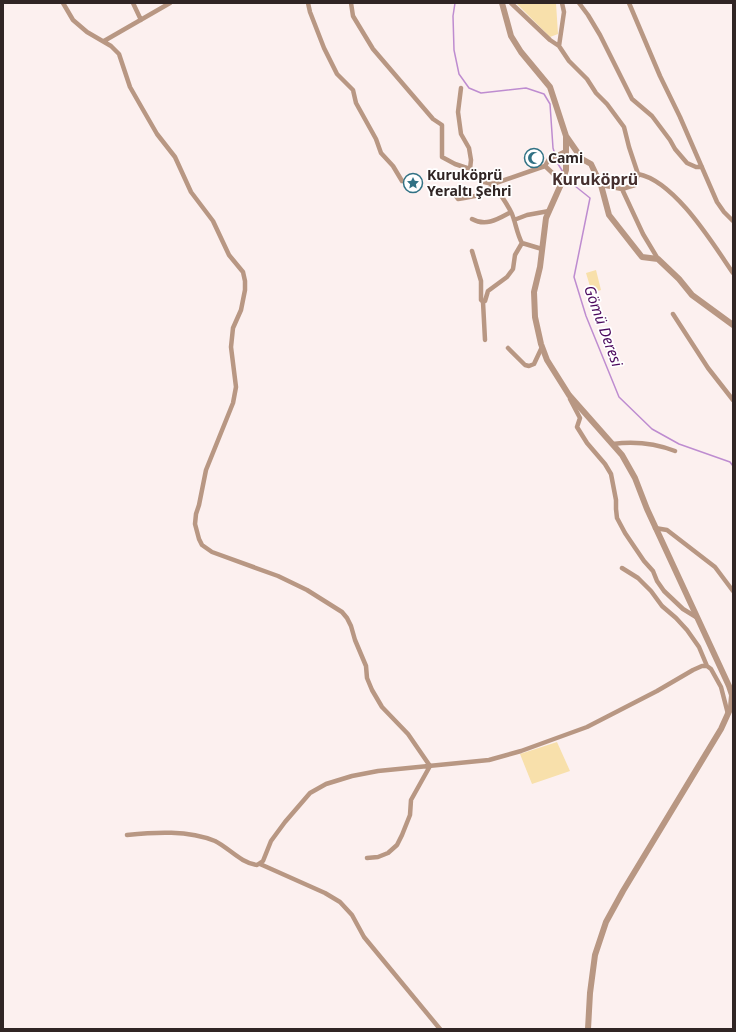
<svg xmlns="http://www.w3.org/2000/svg" width="736" height="1032" font-family="'Noto Sans',sans-serif">
<style>
.green{fill:#f8e0ab}
.lines{fill:none;stroke-linecap:round;stroke-linejoin:round}
.stream{stroke:#be8cd0;stroke-width:1.5}
.minor{stroke:#b89783;stroke-width:4.5}
.tertiary{stroke:#b89783;stroke-width:6}
.labels{text-anchor:middle;stroke-width:3.5;stroke-linejoin:round;paint-order:stroke}
.poi-label{font-size:14px;font-weight:bold;fill:#302524;stroke:#fff;text-anchor:start}
.water-label{font-size:15px;font-style:italic;fill:#4b095d;stroke:#fff}
.quarter-label{font-size:16px;font-weight:bold;fill:#452f2e;stroke:#fff}
</style>
<rect width="100%" height="100%" fill="#fcf0ef"/>
<path class="green" d="M516,3H556L558,34L550,37Z
M596,270L601,290L592,293L586,273Z
M557,742L570,771L532,784L520,754Z"/>
<g class="lines">
<path class="stream" d="M455,3L453,16L454,50L459,74L469,88L481,93L526,88L544,94L550,104L553,148L558,164L563,172
M566,177L570,182L590,198L574,277L586,316L619,397L652,429L679,444L730,462L733,466"/>
<path class="minor" d="M63,3L73,20L87,32L111,46L119,54L130,87L142,108L157,134L175,157L191,192L213,221L229,255L243,272L245,281V290L241,310L233,328L231,347L236,387L233,403L206,470L199,505L196,514L195,524L199,539L202,545L212,552L278,576L307,590L342,612L347,618L351,626L355,640L366,666L367,678L372,690L382,707L408,734L430,766L411,800L410,815L402,835L397,845L388,853L378,857L367,858
M133,3L141,20
M308,3L310,12L324,48L337,74L353,90L356,103L376,139L381,153L393,166L402,181
M351,3L353,16L373,49L433,119L442,125V157L455,164L470,169L484,182L493,184L545,166L549,159L566,151
M511,3L550,40L559,46L569,61L587,79L596,93L607,104L624,127L629,147L638,174L635,185L622,189L601,185
M579,3L588,15L600,35L632,99L652,116L670,140L675,149L687,163L696,167H702
M629,3L660,76L680,117L717,202L724,212L733,221
M104,41L170,3
M559,46L564,12L562,3
M461,88L458,112L461,134L469,148L471,160L470,169
M545,166L562,182
M638,174C675,181 713,244 733,273
M622,189L643,234L658,259
M453,192L458,199C474,196 483,197 493,184C500,194 507,203 512,214C516,224 517,234 522,243L542,249
M472,219C486,227 498,219 511,212
M514,220L527,215L549,211
M472,251L481,281V300L483,302L485,301L488,291L507,277L513,269L515,255L522,243
M483,302L485,340
M673,314L708,368L733,400
M508,348L525,365L529,366L534,364L542,347
M570,399L580,418L577,427L587,443L605,464L611,474L616,500V509L617,518L625,533L644,561L653,571L657,581L664,591L683,609L696,617
M613,444C635,441 654,443 675,451
M655,528L667,530L715,567L733,591
M622,568L638,578L651,591L662,606L676,618L687,630L699,647L707,666
M127,835C155,832 188,830 215,841C229,848 241,863 257,865L263,861L271,841L285,822L310,793L326,784L352,776L378,771L489,760L521,751L587,727L657,691L693,670L702,666H707L711,669L721,687L728,714
M260,864L325,893L340,902L352,915L364,937L440,1029"/>
<path class="tertiary" d="M502,3L511,36L521,52L550,87L566,136V170L562,182L546,218L540,267L534,292L535,317L541,344L547,360L569,395L622,455L635,478L647,509L729,686L732,695L731,707L721,729L623,891L606,922L595,955L590,993L588,1029
M566,136L582,159L591,164L601,185L609,215L642,257L658,259L679,279L692,295L733,325"/>
</g>
<defs>
<symbol id="mosque-ring" viewBox="-11 -11 22 22"><circle r="9.5" fill="#fff" stroke="#317285" stroke-width="1.5"/><path d="M3.5-4.9A6 6 0 1 0 3.5 4.9A5 5 0 1 1 3.5-4.9Z" fill="#317285"/></symbol>
<symbol id="sight-ring" viewBox="-11 -11 22 22"><circle r="9.5" fill="#fff" stroke="#317285" stroke-width="1.5"/><path d="M0-6L1.8-2.2L6-1.7L2.9 1.2L3.7 5.4L0 3.3L-3.7 5.4L-2.9 1.2L-6-1.7L-1.8-2.2Z" fill="#317285"/></symbol>
</defs>
<g fill-rule="evenodd">
<use href="#mosque-ring" x="523" y="147" width="22" height="22"/>
<use href="#sight-ring" x="402" y="172" width="22" height="22"/>
</g>
<g class="labels">
<g class="poi-label">
<text x="548" y="163">Cami</text>
<text x="427" y="180">Kuruköprü<tspan x="427" dy="16">Yeraltı Şehri</tspan></text>
</g>
<g class="water-label">
<text transform="translate(603 326) rotate(70)" y="5">Gömü Deresi</text>
</g>
<g class="quarter-label">
<text x="595" y="185">Kuruköprü</text>
</g>
</g>
<rect width="736" height="1032" fill="none" stroke="#302524" stroke-width="8"/>
</svg>
